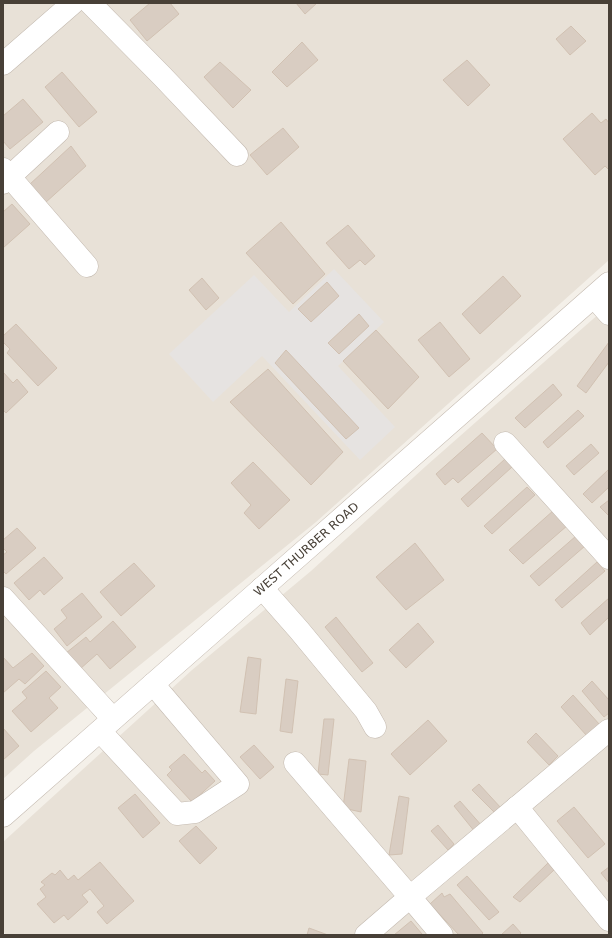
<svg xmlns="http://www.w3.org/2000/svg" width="612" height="938" font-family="'DejaVu Sans',sans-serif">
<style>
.residential{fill:#e8e1d7}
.parking{fill:#e6e3e1}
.building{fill:#d9cdc2;stroke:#d1c1b2}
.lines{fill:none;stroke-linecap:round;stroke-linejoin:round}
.minor-casing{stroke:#c3b9af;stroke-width:23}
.minor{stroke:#fff;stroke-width:22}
.labels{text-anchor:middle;stroke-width:3;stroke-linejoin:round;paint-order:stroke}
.street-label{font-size:12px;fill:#484037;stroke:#fff}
</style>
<rect width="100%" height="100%" fill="#f4f0e9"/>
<path class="residential" d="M3,3H609V260L316,522L34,751L3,779Z
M609,305V935H6L3,931V842L192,670L311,571L426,466Z"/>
<path class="parking" d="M334,269L384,322L338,366L395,427L360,460L262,356L213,402L169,354L254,275L289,312Z"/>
<path class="building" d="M150,3H170L179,14L147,41L130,20Z
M296,3H317L305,14Z
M571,26L586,41L570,55L556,39Z
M302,42L318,60L287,87L272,72Z
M467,60L490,85L468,106L443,80Z
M220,62L251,90L233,108L204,77Z
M62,72L97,112L79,127L45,87Z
M23,99L43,122L10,149L3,141V116Z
M592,113L601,123L606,119L609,123V170L605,166L595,175L563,139Z
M283,128L299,147L267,175L250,155Z
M71,146L86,166L45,203L29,185Z
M12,204L30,224L3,248V212Z
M281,222L325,274L293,304L246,253Z
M348,225L375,256L365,265L360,260L349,269L326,243Z
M503,276L521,296L480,334L462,314Z
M202,278L219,298L206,310L189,290Z
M327,282L339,296L311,322L298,309Z
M359,314L369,326L339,354L328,343Z
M440,322L470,359L449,377L418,340Z
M16,324L57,368L38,386L7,353L10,349L3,342V336Z
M376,330L419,377L388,409L343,361Z
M609,342V362L586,393L577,386Z
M286,350L359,428L346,439L275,363Z
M268,369L343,452L311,485L230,402Z
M3,372L13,383L17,379L28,392L6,413L3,410Z
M553,384L562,395L525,428L515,418Z
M578,410L584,416L548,448L543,442Z
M482,433L497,449L458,483L453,478L445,485L436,474Z
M591,444L599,453L574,475L566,466Z
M505,459L512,467L468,507L461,499Z
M253,462L290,500L259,529L244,513L251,505L231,483Z
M609,469V487L592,503L583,494Z
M527,487L535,495L492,534L484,526Z
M609,500V516L600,507Z
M554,510L568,525L523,564L509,550Z
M17,528L36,548L6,574L3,571V555L7,552L3,548V540Z
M576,536L585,546L539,586L530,576Z
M415,543L444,580L406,610L376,577Z
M44,557L63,578L44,595L40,590L29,600L14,583Z
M597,562L605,571L562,608L555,600Z
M134,563L155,586L121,616L100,592Z
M82,593L102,617L67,646L54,629L67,618L61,610Z
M609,598V617L590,635L581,623Z
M336,617L373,663L362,672L325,627Z
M113,621L136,647L110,669L97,654L80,669L66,653L86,637L90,642Z
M418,623L434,642L406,668L389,650Z
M32,653L44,666L25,684L19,679L3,693V657L13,668Z
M248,657L261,659L256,714L240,712Z
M46,671L61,687L49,698L58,708L31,732L12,711L27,698L22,692Z
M286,679L298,681L292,733L280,731Z
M592,681L609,700V713L604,717L582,691Z
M573,695L600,725L587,736L561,707Z
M324,719H334L328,775L318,774Z
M428,720L447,741L410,775L391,754Z
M3,728L19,746L3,760Z
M536,733L558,756L549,765L527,742Z
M254,745L274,767L260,779L240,757Z
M184,754L202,773L205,770L215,781L192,802L167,775L172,770L169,767Z
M349,759L366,761L361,812L343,808Z
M479,784L501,808L496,814L472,790Z
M135,794L160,823L143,838L118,808Z
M399,796L409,798L402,854L389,855Z
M460,801L482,826L475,832L454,806Z
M574,807L605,844L588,858L557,821Z
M438,825L454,844L448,850L431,831Z
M196,826L217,848L200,864L179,841Z
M100,862L134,901L107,924L97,912L104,906L90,889L82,895L88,902L68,920L64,915L54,923L37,904L46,897L40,889L45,885L41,882L52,873L55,875L60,870L68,880L74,875L78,880Z
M548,863L554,870L520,902L513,897Z
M609,867V883L601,873Z
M467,876L499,912L489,920L457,885Z
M442,893L444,897L450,894L483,933L481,935H459L430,904Z
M411,921L422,934L421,935H394Z
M513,924L521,933L519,935H501Z
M309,928L328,935H307Z"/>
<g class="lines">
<defs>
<g id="minor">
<path d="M90,3L162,76L237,155"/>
<path d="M3,64L73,3"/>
<path d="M3,169L87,266"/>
<path d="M3,183L58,132"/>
<path d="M594,297L609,314"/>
<path d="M505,443L609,558"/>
<path d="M262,588L299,630L366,711L375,727"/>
<path d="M3,598L113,719"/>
<path d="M100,731L177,814L195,812L238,784L153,684"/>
<path d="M295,763L410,897L366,935"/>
<path d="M517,807L609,920"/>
<path id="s1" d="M3,816L609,283"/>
<path d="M442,935L410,897L609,730"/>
</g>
</defs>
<use href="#minor" class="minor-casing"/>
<use href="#minor" class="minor"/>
</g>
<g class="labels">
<g class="street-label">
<text dy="4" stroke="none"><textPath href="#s1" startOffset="404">WEST THURBER ROAD</textPath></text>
</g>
</g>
<rect width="612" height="938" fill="none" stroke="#484037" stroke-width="8"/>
</svg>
